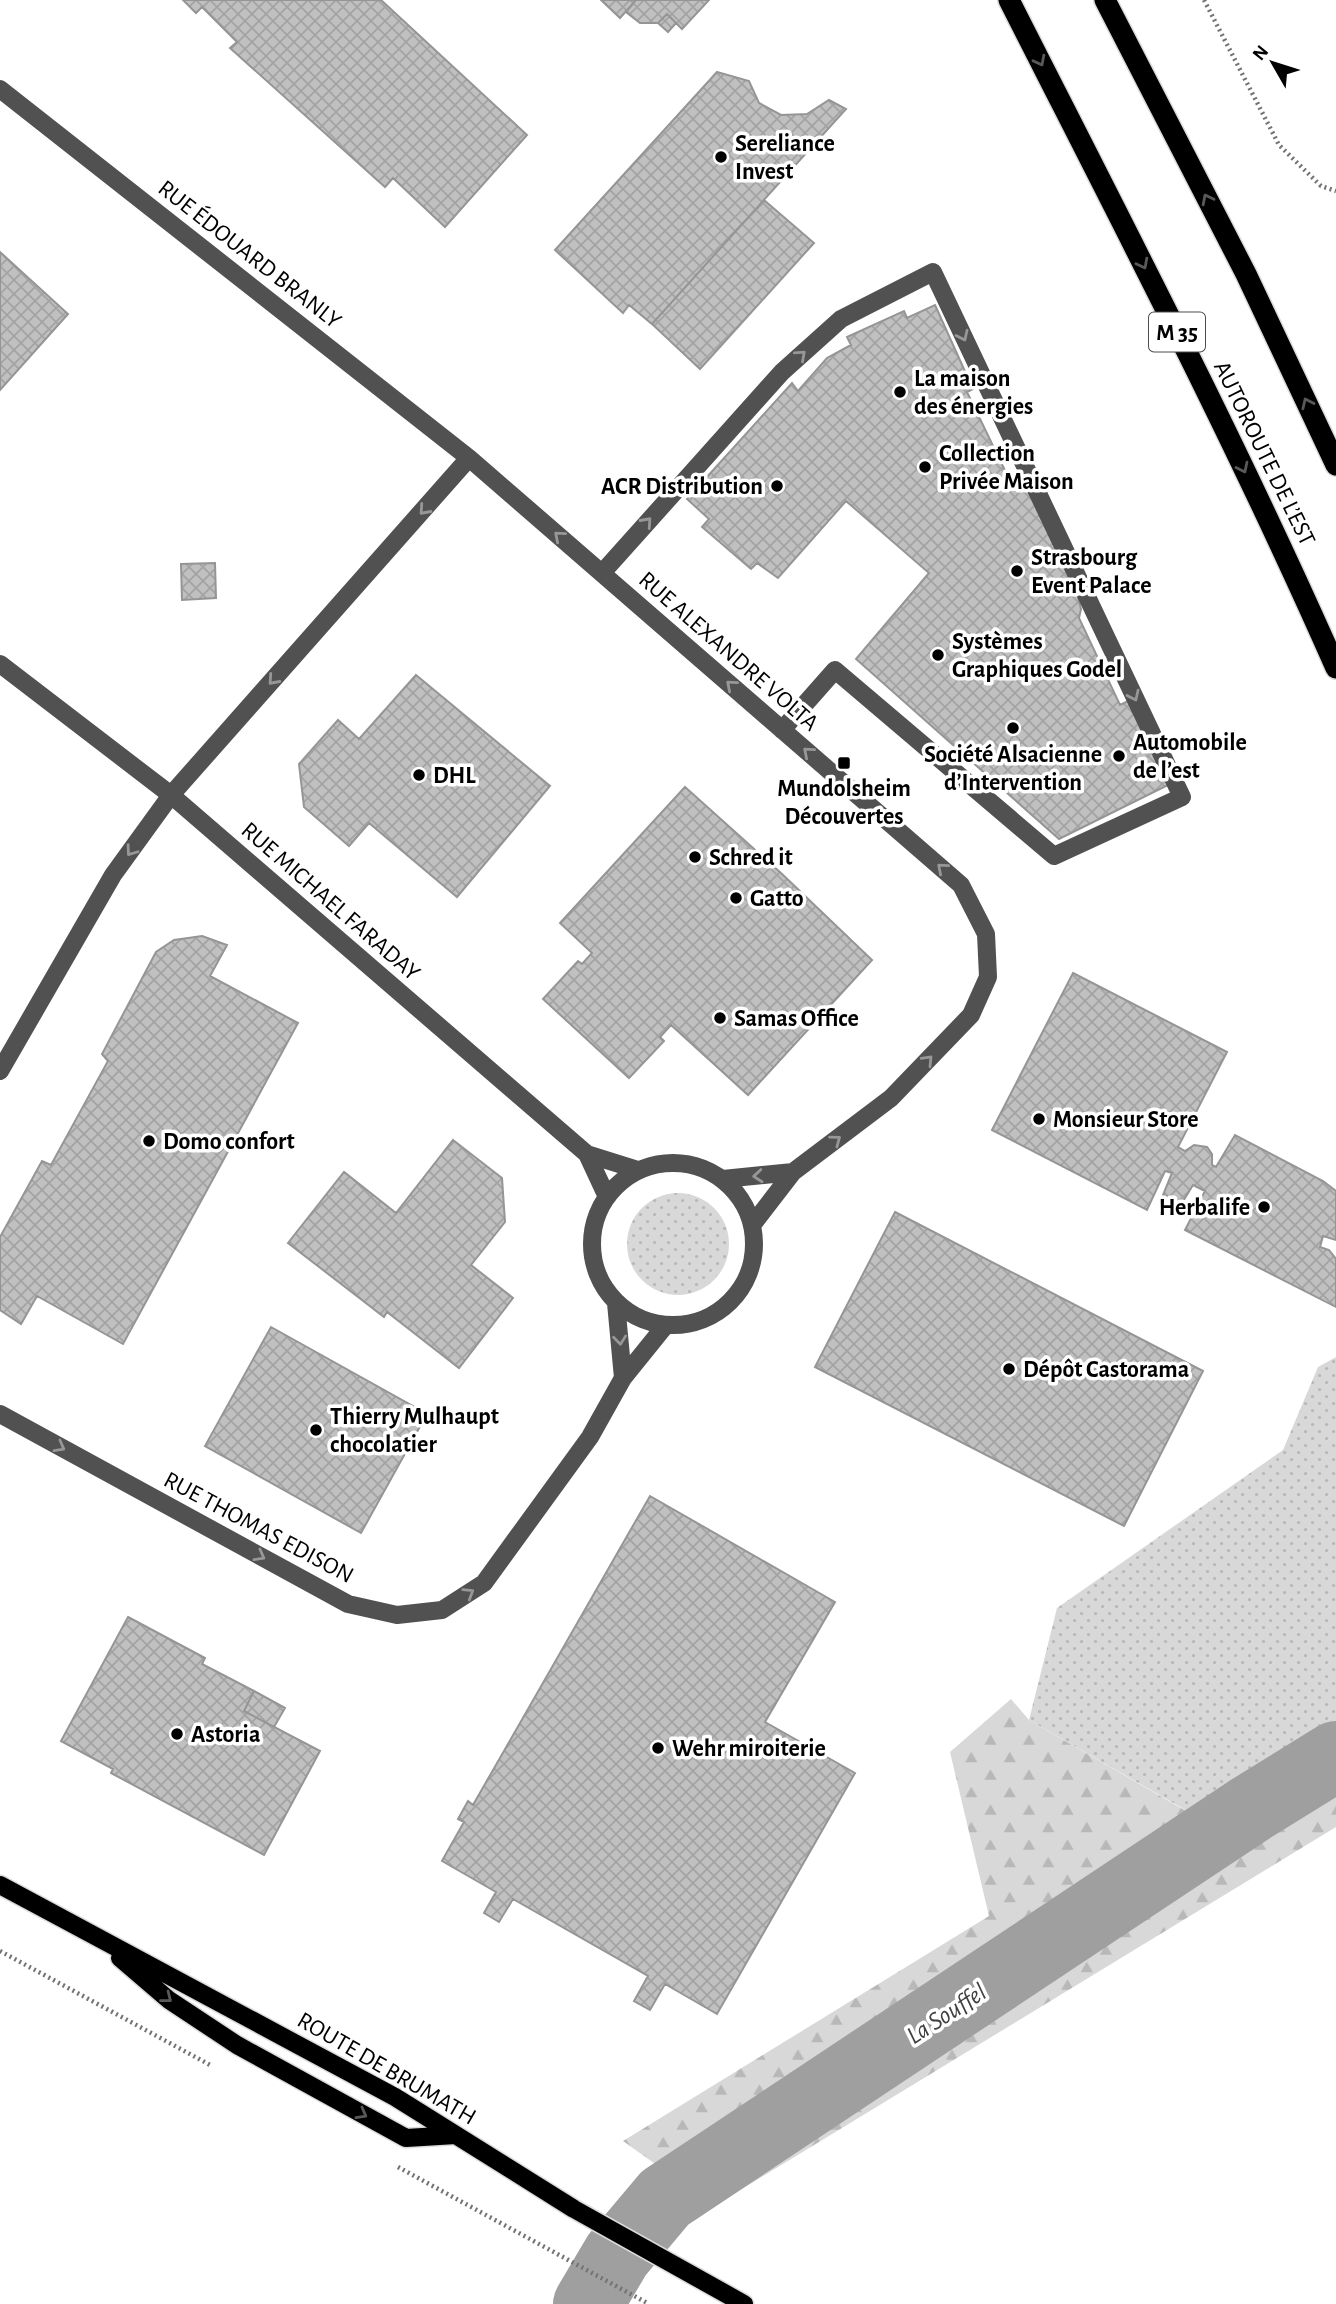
<svg xmlns="http://www.w3.org/2000/svg" width="1336" height="2304" font-family="'Alegreya Sans',sans-serif">
<style>
.grass{fill:url(#grass-dots)}
.forest{fill:url(#forest-firs)}
.lines{fill:none;stroke-linecap:round;stroke-linejoin:round}
.river{stroke:#9f9f9f;stroke-width:70}
.building{fill:url(#building-cross-hatch);stroke:#959595;stroke-width:2}
.major-casing{stroke:#dbdbdb;stroke-width:21}
.highway-casing{stroke:#dbdbdb;stroke-width:24}
.path{stroke:#737373;stroke-width:4.5;stroke-dasharray:2 3.5;stroke-linecap:butt}
.minor{stroke:#515151;stroke-width:18}
.major{stroke:#000;stroke-width:18}
.highway{stroke:#000;stroke-width:21}
.oneway{stroke:#595959}
.oneway2{stroke:#979797}
.poi-dot{fill:#000;stroke:#fff;stroke-width:2.5}
.labels{text-anchor:middle;stroke-width:7;stroke-linejoin:round;paint-order:stroke}
.shield{fill:#fff;stroke:#4c4c4c;stroke-width:2}
.shield-label{font-size:23px;font-weight:bold;fill:#000}
.poi-label{font-size:24px;font-weight:bold;fill:#000;stroke:#fff;text-anchor:start}
.street-label{font-size:24px;fill:#000;stroke:#fff}
.water-label{font-size:26px;font-style:italic;fill:#404040;stroke:#fff}
</style>
<defs>
<pattern id="grass-dots" width="8" height="8" patternUnits="userSpaceOnUse" patternTransform="scale(1.75)"><rect width="8" height="8" fill="#d8d8d8"/><path d="M2 2h.1M6 6h.1" fill="none" stroke="#b8b8b8" stroke-width="1.8" stroke-linecap="round"/></pattern>
<pattern id="forest-firs" width="22" height="20" patternUnits="userSpaceOnUse" patternTransform="scale(1.75)"><rect width="22" height="20" fill="#d8d8d8"/><path d="M5 1l3.5 6h-7zM16 11l3.5 6h-7z" fill="#b8b8b8"/></pattern>
<pattern id="building-cross-hatch" width="8" height="8" patternUnits="userSpaceOnUse" patternTransform="scale(1.75)"><rect width="8" height="8" fill="#c0c0c0"/><path d="M0 0l8 8M0 8l8-8" fill="none" stroke="#a3a3a3"/></pattern>
</defs>
<rect width="100%" height="100%" fill="#fff"/>
<path class="grass" d="M627 1244a51 51 0 1 1 102 0a51 51 0 1 1-102 0Z
M1336,1357V1727L1194,1815L1029,1720L1057,1608L1283,1450L1318,1367Z"/>
<path class="forest" d="M1011,1699L1029,1720L1193,1815L1336,1727V1827L714,2206L623,2141L989,1916L950,1752Z"/>
<g class="lines">
<path class="river" d="M588,2304L617,2255L665,2198L1252,1808L1336,1756"/>
</g>
<path class="building" d="M183,0H381L527,135L445,227L393,178L385,187L230,48L237,42L202,7L196,13Z
M601,0H636L620,18Z
M636,0H709L682,29L667,14L658,23H640L626,12Z
M667,14L676,23L668,32L658,23Z
M717,72L749,81L759,103L781,115L807,114L829,100L846,109L652,324L629,305L623,313L555,250Z
M764,200L814,243L700,369L652,324Z
M0,252L68,314L0,390Z
M935,305L973,389L967,392L1010,481L1018,480L1044,511L1072,574L1081,609L1079,618L1120,705L1128,701L1170,784L1059,839L856,659L929,573L846,501L778,578L757,563L751,569L702,527L709,519L687,499L792,383L798,391L827,358L851,345L847,337L904,311L907,318Z
M215,563L216,598L182,600L181,564Z
M416,675L550,786L457,897L369,823L349,846L304,807L299,764L338,720L359,739Z
M685,787L781,873L872,960L748,1095L671,1025L660,1037L664,1041L629,1078L543,999L578,961L582,964L592,953L560,923Z
M202,936L227,945L210,976L298,1023L123,1344L37,1296L21,1324L0,1310V1237L42,1161L51,1165L108,1061L102,1054L156,952L174,940Z
M1073,973L1227,1052L1178,1147L1185,1151L1194,1145L1207,1147L1212,1154V1165L1216,1167L1235,1135L1323,1181L1336,1191V1240L1323,1236L1320,1247L1329,1250L1336,1259V1307L1185,1230L1205,1191L1193,1185L1182,1203L1163,1195L1172,1173L1165,1171L1147,1210L992,1130Z
M453,1140L502,1178L505,1222L471,1265L513,1298L459,1368L387,1312L384,1317L288,1243L344,1172L396,1213Z
M895,1212L1203,1371L1124,1526L815,1367Z
M271,1327L427,1414L361,1533L205,1446Z
M650,1496L835,1602L765,1722L855,1773L717,2014L665,1984L650,2010L634,2001L648,1976L513,1899L499,1922L484,1913L496,1892L442,1861L464,1822L458,1819L468,1801L473,1805Z
M128,1617L205,1658L202,1664L254,1691L244,1711L320,1751L264,1855L111,1773L113,1769L61,1741Z
M254,1691L285,1708L274,1727L244,1711Z"/>
<g class="lines">
<defs>
<path id="major" d="M0,1885L395,2097L574,2209L744,2304
M120,1958L169,2000L237,2045L406,2138L456,2135"/>
<path id="highway" d="M1009,0C1121,221 1236,441 1336,668
M1105,0L1246,274L1336,465"/>
</defs>
<use href="#major" class="major-casing"/>
<use href="#highway" class="highway-casing"/>
<path class="path" d="M1204,0L1279,145L1321,186L1336,191
M0,1951L212,2066
M398,2167L649,2304"/>
<path class="minor" d="M0,89L469,458L961,885L986,934L988,977L971,1015L891,1098L793,1172L753,1224
M602,573L782,372L841,319L933,272L1182,797L1054,856L835,670L782,730
M0,664L171,795L587,1154L607,1197
M0,1071L113,875L171,795L469,458
M587,1154L638,1170
M592 1244a81 81 0 1 1 162 0a81 81 0 1 1-162 0Z
M723,1179L793,1172
M616,1303L623,1378
M0,1414L348,1604L397,1615L442,1610L484,1583L590,1437L623,1378L665,1326"/>
<use href="#major" class="major"/>
<use href="#highway" class="highway"/>
</g>
<defs><path id="oneway-chevron" d="M-2-3.5L2.5 0L-2 3.5" fill="none" stroke-width="1.6" stroke-linecap="round" stroke-linejoin="round" transform="scale(1.75)"/></defs>
<g class="oneway">
<use href="#oneway-chevron" transform="translate(1040 61) rotate(63)"/>
<use href="#oneway-chevron" transform="translate(1207 199) rotate(-117)"/>
<use href="#oneway-chevron" transform="translate(1143 264) rotate(63)"/>
<use href="#oneway-chevron" transform="translate(1307 403) rotate(-115)"/>
<use href="#oneway-chevron" transform="translate(1243 468) rotate(64)"/>
<use href="#oneway-chevron" transform="translate(167 1998) rotate(38)"/>
<use href="#oneway-chevron" transform="translate(362 2114) rotate(29)"/>
</g>
<g class="oneway2">
<use href="#oneway-chevron" transform="translate(963 336) rotate(65)"/>
<use href="#oneway-chevron" transform="translate(801 355) rotate(-42)"/>
<use href="#oneway-chevron" transform="translate(424 510) rotate(132)"/>
<use href="#oneway-chevron" transform="translate(647 522) rotate(-48)"/>
<use href="#oneway-chevron" transform="translate(559 536) rotate(-139)"/>
<use href="#oneway-chevron" transform="translate(273 680) rotate(132)"/>
<use href="#oneway-chevron" transform="translate(731 685) rotate(-139)"/>
<use href="#oneway-chevron" transform="translate(1134 696) rotate(65)"/>
<use href="#oneway-chevron" transform="translate(808 752) rotate(-139)"/>
<use href="#oneway-chevron" transform="translate(131 851) rotate(126)"/>
<use href="#oneway-chevron" transform="translate(942 868) rotate(-139)"/>
<use href="#oneway-chevron" transform="translate(928 1060) rotate(-46)"/>
<use href="#oneway-chevron" transform="translate(836 1140) rotate(-37)"/>
<use href="#oneway-chevron" transform="translate(758 1176) rotate(175)"/>
<use href="#oneway-chevron" transform="translate(620 1340) rotate(84)"/>
<use href="#oneway-chevron" transform="translate(60 1447) rotate(29)"/>
<use href="#oneway-chevron" transform="translate(260 1556) rotate(29)"/>
<use href="#oneway-chevron" transform="translate(469 1593) rotate(-32)"/>
</g>
<g class="poi-dot">
<circle cx="721" cy="157" r="7"/>
<circle cx="900" cy="392" r="7"/>
<circle cx="925" cy="467" r="7"/>
<circle cx="777" cy="486" r="7"/>
<circle cx="1017" cy="571" r="7"/>
<circle cx="938" cy="655" r="7"/>
<circle cx="1013" cy="728" r="7"/>
<circle cx="1119" cy="756" r="7"/>
<rect x="837" y="756" width="14" height="14" rx="3.5"/>
<circle cx="419" cy="775" r="7"/>
<circle cx="695" cy="857" r="7"/>
<circle cx="736" cy="898" r="7"/>
<circle cx="720" cy="1018" r="7"/>
<circle cx="1039" cy="1119" r="7"/>
<circle cx="149" cy="1141" r="7"/>
<circle cx="1264" cy="1207" r="7"/>
<circle cx="1009" cy="1369" r="7"/>
<circle cx="316" cy="1430" r="7"/>
<circle cx="177" cy="1734" r="7"/>
<circle cx="658" cy="1748" r="7"/>
</g>
<g class="labels">
<rect class="shield" x="1149" y="312.5" width="56" height="39" rx="5"/>
<g class="shield-label">
<text x="1177" y="340">M 35</text>
</g>
<g class="poi-label">
<text x="735" y="151">Sereliance<tspan x="735" dy="28">Invest</tspan></text>
<text x="914" y="386">La maison<tspan x="914" dy="28">des énergies</tspan></text>
<text x="939" y="461">Collection<tspan x="939" dy="28">Privée Maison</tspan></text>
<text x="763" y="494" text-anchor="end">ACR Distribution</text>
<text x="1031" y="565">Strasbourg<tspan x="1031" dy="28">Event Palace</tspan></text>
<text x="952" y="649">Systèmes<tspan x="952" dy="28">Graphiques Godel</tspan></text>
<text x="1133" y="750">Automobile<tspan x="1133" dy="28">de l’est</tspan></text>
<text x="1013" y="762" text-anchor="middle">Société Alsacienne<tspan x="1013" dy="28">d’Intervention</tspan></text>
<text x="433" y="783">DHL</text>
<text x="844" y="796" text-anchor="middle">Mundolsheim<tspan x="844" dy="28">Découvertes</tspan></text>
<text x="709" y="865">Schred it</text>
<text x="750" y="906">Gatto</text>
<text x="734" y="1026">Samas Office</text>
<text x="1053" y="1127">Monsieur Store</text>
<text x="163" y="1149">Domo confort</text>
<text x="1250" y="1215" text-anchor="end">Herbalife</text>
<text x="1023" y="1377">Dépôt Castorama</text>
<text x="330" y="1424">Thierry Mulhaupt<tspan x="330" dy="28">chocolatier</tspan></text>
<text x="191" y="1742">Astoria</text>
<text x="672" y="1756">Wehr miroiterie</text>
</g>
<g class="street-label">
<text transform="translate(250 254) rotate(38)" y="8">RUE ÉDOUARD BRANLY</text>
<text transform="translate(1265 453) rotate(64)" y="8">AUTOROUTE DE L’EST</text>
<text transform="translate(729 651) rotate(41)" y="8">RUE ALEXANDRE VOLTA</text>
<text transform="translate(331 901) rotate(41)" y="8">RUE MICHAEL FARADAY</text>
<text transform="translate(259 1527) rotate(28)" y="8">RUE THOMAS EDISON</text>
<text transform="translate(387 2068) rotate(30)" y="8">ROUTE DE BRUMATH</text>
</g>
<g class="water-label">
<text transform="translate(946 2013) rotate(-33)" y="9">La Souffel</text>
</g>
</g>
<g transform="translate(1273 63) rotate(309)" stroke="#ffffff" stroke-width="5" paint-order="stroke">
<path d="M0-5L12 26L0 18L-12 26Z" fill="#000000"/>
<text y="-10" font-size="19" font-weight="bold" text-anchor="middle" fill="#000000">N</text>
</g>
</svg>
